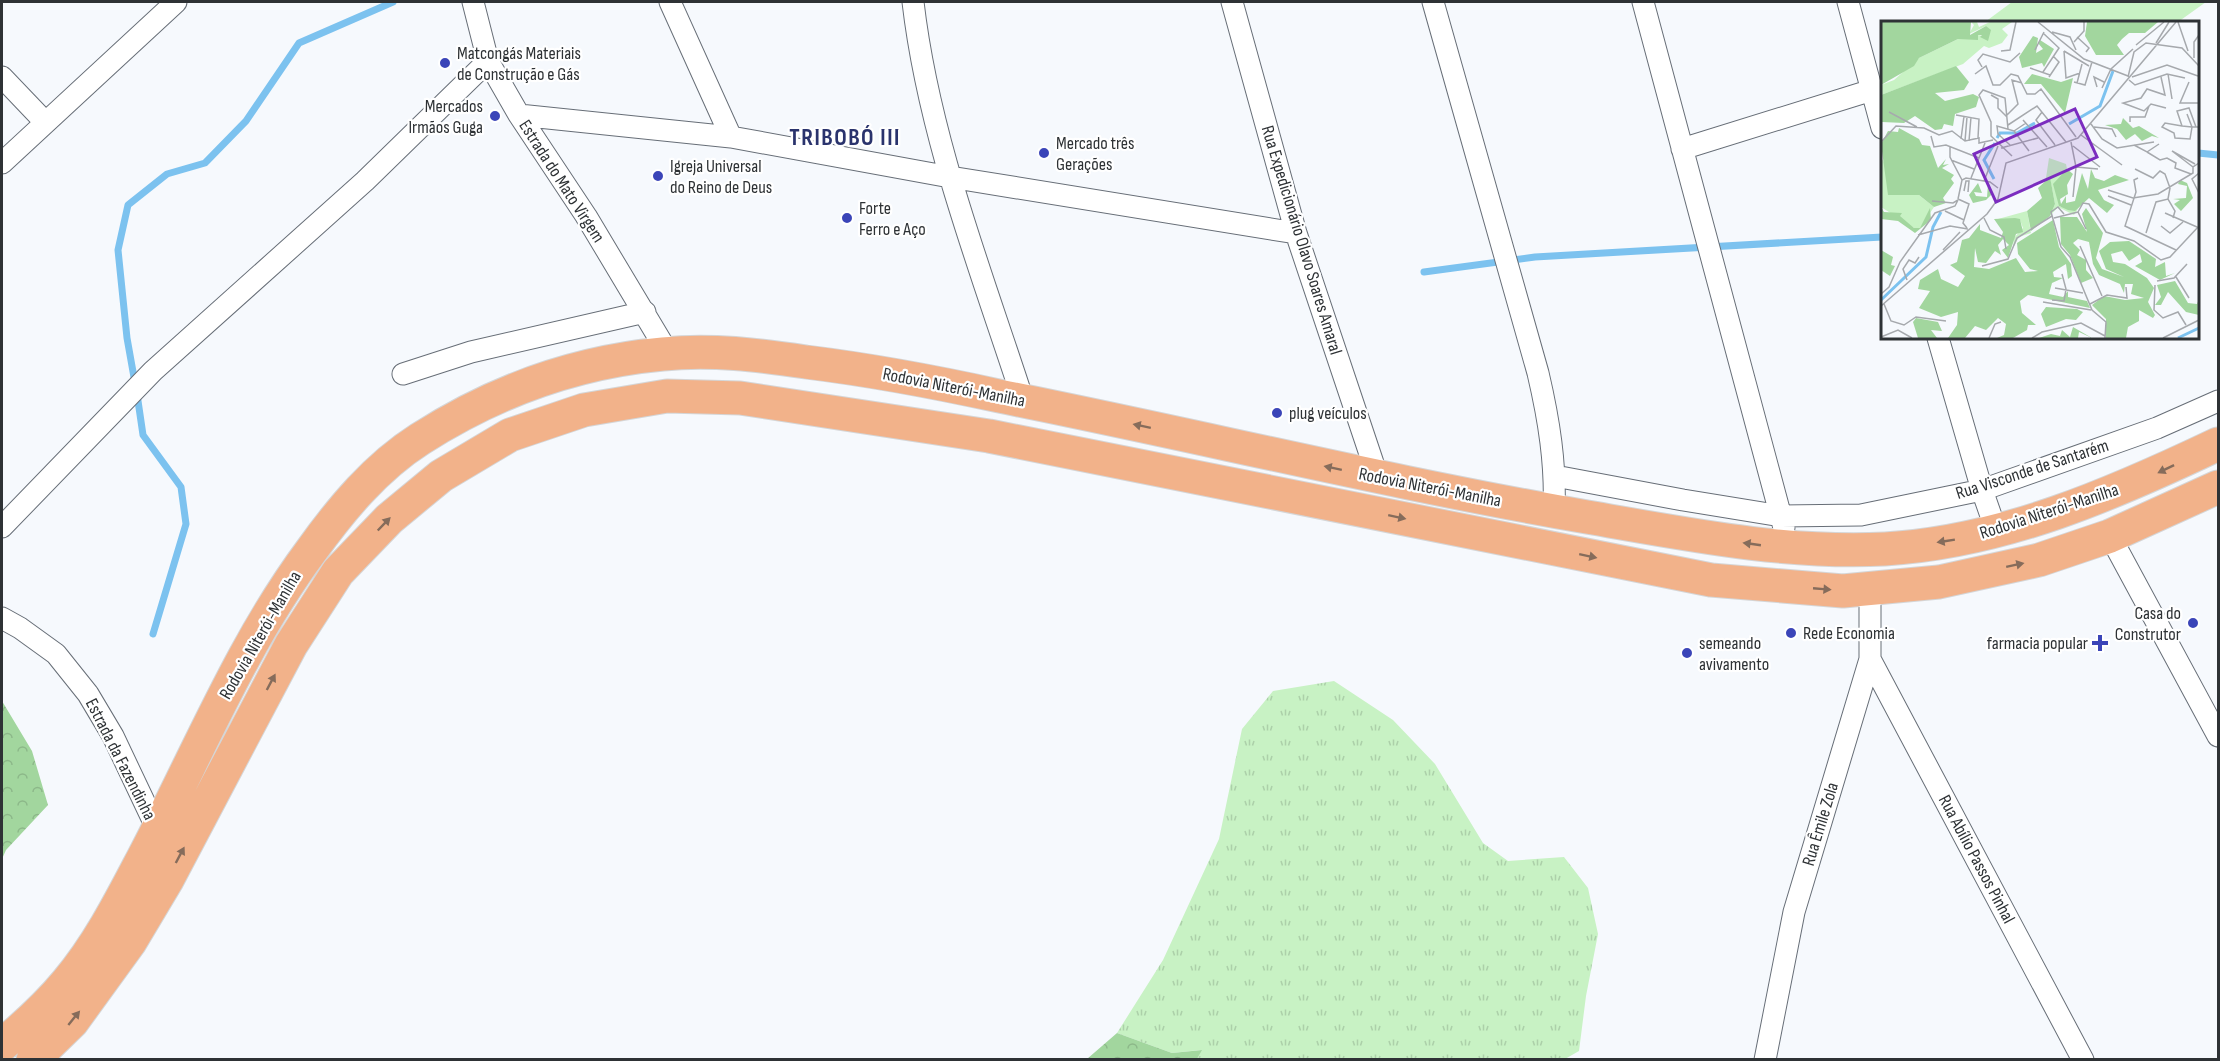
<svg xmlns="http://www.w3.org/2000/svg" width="2220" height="1061" font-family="'Sofia Sans Condensed',sans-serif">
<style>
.grass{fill:url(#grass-tufts)}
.forest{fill:url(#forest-crowns)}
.garden{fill:#c8f2c4}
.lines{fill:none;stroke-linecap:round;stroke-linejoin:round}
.stream{stroke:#7cc2ef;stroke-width:7}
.minor-casing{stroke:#676e77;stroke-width:23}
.trunk-casing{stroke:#d5d6d7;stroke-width:35}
.minor{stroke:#fff;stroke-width:21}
.trunk{stroke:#f2b28a;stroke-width:33}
.oneway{fill:#866c5b}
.poi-dot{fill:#3b45b8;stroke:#fff;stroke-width:2}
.labels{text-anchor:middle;stroke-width:4.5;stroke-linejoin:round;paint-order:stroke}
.poi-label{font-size:18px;fill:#2e3235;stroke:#fff;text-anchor:start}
.street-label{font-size:18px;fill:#2e3235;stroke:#fff}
.district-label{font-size:24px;font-weight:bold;letter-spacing:1.5px;fill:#2a336d;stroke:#fff}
.inset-river{fill:none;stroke:#7cc2ef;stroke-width:3}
.inset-road{fill:none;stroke:#a6a9ad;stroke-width:1.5}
.view{fill:#7b2cbf;fill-opacity:0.15;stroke:#7b2cbf;stroke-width:3}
.inset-edge{fill:none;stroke:#2e3235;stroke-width:3}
</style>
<defs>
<pattern id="grass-tufts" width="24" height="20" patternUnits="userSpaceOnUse" patternTransform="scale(1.5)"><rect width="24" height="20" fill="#c8f2c4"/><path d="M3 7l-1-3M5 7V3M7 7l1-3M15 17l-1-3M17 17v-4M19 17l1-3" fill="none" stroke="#acd0a9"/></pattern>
<pattern id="forest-crowns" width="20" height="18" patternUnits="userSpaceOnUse" patternTransform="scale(1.5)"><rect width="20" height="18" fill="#a2d69e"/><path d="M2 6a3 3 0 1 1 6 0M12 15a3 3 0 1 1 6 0" fill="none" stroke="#8cb889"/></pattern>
</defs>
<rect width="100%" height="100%" fill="#f6f9fd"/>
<path class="grass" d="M1334,681L1393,720L1435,764L1483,843L1508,861L1564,857L1588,888L1598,934L1586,996L1579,1051L1565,1059H1197L1201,1050L1172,1053L1117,1033L1163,960L1219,839L1242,729L1273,691Z"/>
<path class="forest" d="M2,701L32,751L48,805L6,850L2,859Z
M1117,1033L1172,1053L1202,1050L1197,1059H1087Z"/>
<path class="garden" d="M2012,2H2206L2178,22H1985Z"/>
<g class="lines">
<path class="stream" d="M2198,153L2218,155
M1424,272L1535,257L1882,237
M135,383L127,338L118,250L128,205L167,174L205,163L246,121L299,43L393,2
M137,394L143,435L181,487L186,524L153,634"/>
<defs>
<path id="minor" d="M473,2L488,61L519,115L586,216L668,353
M670,2L731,137
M913,2C929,139 981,270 1023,400
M1232,2L1296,233L1378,478
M1433,2L1538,373C1549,420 1556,464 1554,512
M1643,2L1784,528
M1848,2L1882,128
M2,77L45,122
M519,115L731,137L950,177L1296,233
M1682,149L1872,90
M2,163L176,2
M1938,338L1982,490L1997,533
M403,374L471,352L645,312
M1555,476L1683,500L1781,516L1861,515L1982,490L2157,428L2218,401
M2,527L153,371L365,181L488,61
M2110,536L2218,736
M2,618L20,628L56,654L88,694L113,736L158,831
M1870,659L2083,1060
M1765,1060L1794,912L1870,659V589"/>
<path id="trunk" d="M2,1045C25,1026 48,1005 67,982C98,945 120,902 142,860C197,756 241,645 311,551C341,509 376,467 420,439C495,391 574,362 663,354C711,349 759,355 806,362C871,370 935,382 999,396C1195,435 1390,483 1587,517C1686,534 1784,554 1885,549C2003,542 2113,494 2218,444
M33,1060L72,1022L130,942L167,880L291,645L338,572L389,519L441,476L510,435L584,410L667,396L740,398L989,436L1711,580L1843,591L1939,582L2039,560L2110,536L2218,487"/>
</defs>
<use href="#minor" class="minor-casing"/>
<use href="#trunk" class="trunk-casing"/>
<use href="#minor" class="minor"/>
<use href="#trunk" class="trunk"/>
</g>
<defs><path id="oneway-solid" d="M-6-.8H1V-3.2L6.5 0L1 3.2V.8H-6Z" transform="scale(1.5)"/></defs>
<g class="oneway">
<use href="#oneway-solid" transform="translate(1142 426) rotate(-168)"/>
<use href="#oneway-solid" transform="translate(1333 468) rotate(-168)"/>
<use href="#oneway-solid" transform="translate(2166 469) rotate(154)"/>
<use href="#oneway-solid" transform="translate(1397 517) rotate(12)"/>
<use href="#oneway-solid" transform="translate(384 524) rotate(-46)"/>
<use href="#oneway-solid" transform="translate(1946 541) rotate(171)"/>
<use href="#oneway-solid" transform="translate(1752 544) rotate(-172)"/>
<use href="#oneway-solid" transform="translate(1588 556) rotate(12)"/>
<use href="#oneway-solid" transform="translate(2015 565) rotate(-12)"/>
<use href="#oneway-solid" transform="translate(1822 589) rotate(5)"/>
<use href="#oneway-solid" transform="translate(271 682) rotate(-62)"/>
<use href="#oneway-solid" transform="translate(180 855) rotate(-62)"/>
<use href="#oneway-solid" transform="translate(74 1018) rotate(-51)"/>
</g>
<g class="poi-dot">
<circle cx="445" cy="63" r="6"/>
<circle cx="495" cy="116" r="6"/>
<circle cx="1044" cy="153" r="6"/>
<circle cx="658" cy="176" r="6"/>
<circle cx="847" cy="218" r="6"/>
<circle cx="1277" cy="413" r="6"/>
<circle cx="2193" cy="623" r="6"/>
<circle cx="1791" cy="633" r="6"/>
<path d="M2097 634h6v6h6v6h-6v6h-6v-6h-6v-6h6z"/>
<circle cx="1687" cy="653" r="6"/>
</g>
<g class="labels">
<g class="poi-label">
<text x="457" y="59">Matcongás Materiais<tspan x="457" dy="21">de Construção e Gás</tspan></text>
<text x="483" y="112" text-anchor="end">Mercados<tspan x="483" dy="21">Irmãos Guga</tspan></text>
<text x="1056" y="149">Mercado três<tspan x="1056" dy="21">Gerações</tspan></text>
<text x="670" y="172">Igreja Universal<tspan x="670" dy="21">do Reino de Deus</tspan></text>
<text x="859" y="214">Forte<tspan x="859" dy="21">Ferro e Aço</tspan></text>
<text x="1289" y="419">plug veículos</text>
<text x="2181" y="619" text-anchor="end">Casa do<tspan x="2181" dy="21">Construtor</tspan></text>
<text x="1803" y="639">Rede Economia</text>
<text x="1699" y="649">semeando<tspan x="1699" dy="21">avivamento</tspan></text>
<text x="2088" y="649" text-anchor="end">farmacia popular</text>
</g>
<g class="street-label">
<text transform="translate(562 181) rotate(57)" y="6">Estrada do Mato Virgem</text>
<text transform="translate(1302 240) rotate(73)" y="6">Rua Expedicionário Olavo Soares Amaral</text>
<text transform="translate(954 387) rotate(11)" y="6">Rodovia Niterói-Manilha</text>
<text transform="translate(2032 469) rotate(-18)" y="6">Rua Visconde de Santarém</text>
<text transform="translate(1430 487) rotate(11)" y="6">Rodovia Niterói-Manilha</text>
<text transform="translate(2049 511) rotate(-18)" y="6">Rodovia Niterói-Manilha</text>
<text transform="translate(260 635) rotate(-60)" y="6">Rodovia Niterói-Manilha</text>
<text transform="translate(121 759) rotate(63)" y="6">Estrada da Fazendinha</text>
<text transform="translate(1820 824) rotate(-73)" y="6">Rua Êmile Zola</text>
<text transform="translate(1977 859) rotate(62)" y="6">Rua Abílio Passos Pinhal</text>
</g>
<g class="district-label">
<text x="845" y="145">TRIBOBÓ III</text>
</g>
</g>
<g transform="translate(1881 21)">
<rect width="318" height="318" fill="#f6f9fd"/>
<path d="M90,1H96L98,6L109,1H131L121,8L127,14L121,22L108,27L103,25L82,43L0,74V64L13,59L38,37L77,18H97V14L107,16L105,5L88,13L93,4ZM0,137L6,145L8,174H38L53,186L39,207H33L0,186ZM168,137L185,143L186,148L174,166L179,186L200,183L193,194L177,186L168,196L174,183L169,157H165ZM146,190L150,212L138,216L132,227L133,217L142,207L139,199L117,198Z" fill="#c8f2c4"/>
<path d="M0,1H90L89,14L105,5L110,9L107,20L99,16L101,14H97V19L77,18L38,37L33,45L0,64ZM206,1H277L264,12H248L241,18L236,24L243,34H215L204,15ZM152,15L157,17L155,32L162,28L157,22L159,19L173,28L163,46L161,42L141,47L138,36ZM75,45L88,61L83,69L54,72L64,80L92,73L98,76L95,86L74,93L72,105L63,103L61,108L54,109L34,95L23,102L1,101L0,108V74ZM151,53L180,61L192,57L184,92L160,63H143ZM242,97L252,107L258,105L278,117L271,115L261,120L254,113L245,119L236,108L224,104L240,103ZM18,107L38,118L41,124L49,125L57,147L65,138L62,144L68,143L61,147L73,154L70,158L73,162L62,177L65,182L53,186L38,174H7L0,123L7,110L17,111ZM186,148L192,153L186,164L187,173L179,178L180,183L185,175V182L194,180L201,152L207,168L210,148L214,157L223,160L234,154L248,159L217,169L223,179L233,184L226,192L208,177L194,190L187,189L178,185L172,163ZM169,156L174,183L169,195L150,210L146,190L161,177L157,167ZM299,159L306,162L312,177L300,190L293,183L299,179L292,178L305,177L306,165L297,163ZM97,162L101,172L93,171L95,175L106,176L107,164L111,173L105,179L92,182L88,174ZM0,186L3,191L21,192L19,195L33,207H39L49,187L50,199L34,212L17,200L0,198ZM205,187L222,212L215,237L221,248L243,256L225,248L218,230L229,221L248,220L275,238L274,246L284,241L285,255L294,252L279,259L254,245L261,241L259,233L248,240L241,230L230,233L232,241L244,243L266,257L273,267L267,281L274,294L272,297L258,289V300L247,306L245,317H225V298L211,284L223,275L244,279L263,277L250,273L252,263H244L243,272L239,263L218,254L212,243L208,221L197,218L192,222L199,229L196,234L205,239V249L212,257L200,262L189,234L180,223L179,196H196L206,211L201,193ZM134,197L139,198L142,211L135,213L127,237L121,229L128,224L122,218L117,224L120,234L114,230L105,242L97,241L94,227L93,246L108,248L135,237L144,251L157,250L149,248L137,233L136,222L172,199L178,226L190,243L191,255L187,258L185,243L172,251L173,256L182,257L171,262L168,273L182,276L187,270V276L206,280L209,287L147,274L139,280L141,292L155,304H147L146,309L132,317H116L123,314L125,303L117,297L105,309L94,305L84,317H67L76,304L77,291L60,296L38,287L49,270L37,268L39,259L57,248L60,258L77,266L84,255L69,244L76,241L81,219L88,217L99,203V209L120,217L122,211L113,198ZM0,229L12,236L10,244L14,245L9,255L0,249ZM294,260L307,282L316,283L318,278V294L305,291L287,271L280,284H274L280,276L276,264ZM165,286L196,288L202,291L195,299L185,298L165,306L160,293ZM35,297L57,301L61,310L50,309L56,317H37L32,301ZM192,306L211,317L198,311L197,317H158L170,313L179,315L181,309L189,316Z" fill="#a2d69e"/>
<path class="inset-river" d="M188,103L219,85L232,50M116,117L119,112H136L154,102M113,158L103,139L114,122M0,279L45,236L52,206L60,191M297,317L318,307"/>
<path class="inset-road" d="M157,1L203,38L247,55M297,1L307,30M171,11L189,16L195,29M196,16L208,27L205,31M193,21L203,10V1M275,22L288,1M255,24L283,1M154,29L163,11M120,30L129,29L135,1M183,30L185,57L199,52M183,30L208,45M313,37V21L318,14M101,46L97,39L102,33L129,41L139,32M149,47L169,54M162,51L178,27L162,12M94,53L105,45L112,64H119L130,53L137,55L146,73H154L160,68L195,116M287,53L291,78M168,56L178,41L172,35M247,56L253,31L265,22L301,27L318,45M251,56L286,44L317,55M280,56L284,74L266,68L260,77L242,82L263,90L270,83L285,87M248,59L254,64L286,53L304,57M193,61L204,64L211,41M308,61L299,82H318M196,62L201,43M216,66L213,56L223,61M221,67L230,48L252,28M110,74L117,78V87L125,95L137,83L131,59L141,62M8,91L36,106M161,91L155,99L174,124M306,93L311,106L309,118L294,117L293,112L281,106L284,102L301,105L311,106H318M75,94L98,98L97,117M142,99L166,126M249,101V96H264L268,85M210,103L221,118L236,127L273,121M127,104L156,85L185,121M301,105L296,90L308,87L315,106M213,106L231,108L235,116M127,108L124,77L102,69L98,74L110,101V115L131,135M133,110L148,130M200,114L241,144M50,115L53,126L65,124L98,137M80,118L83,95M84,120L86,96M88,120L90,96M0,121L15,105L43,107L58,114L71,110L84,120L98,117V122L112,119M190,121L195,146L192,176M129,124L117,113L116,105L133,110L145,102M253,124L266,131L278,123M192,125L219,146M69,126V136L81,159M120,127L157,117M266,131L279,139L286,137L295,142L294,147L310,153M70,139L93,148M195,146L217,148M312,146L291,130L314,143M254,148L272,157L279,150L284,153L289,167L287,178M318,152L311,158L318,172M90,157L104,122M257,157L253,159L255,171L244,205L295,229M103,160L117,125M227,169L252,177L277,173L312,152V146L318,142M83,170L85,160H88L87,171M227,175L250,184M77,178L81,159L85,157L109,161L117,167M77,178L88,183L82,202L86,207M51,180L72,182L77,179M64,190L83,199M197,191L202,182L208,183L225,211L253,220L280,239L289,236L318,205M197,191L205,208M284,192L316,206M183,193L177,186L170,191L180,226L189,236L211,289L225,301L224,317M103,197L109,209L123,216L125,228M173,197L197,191M280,205L289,212L302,201M265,212L275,181L287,178L294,190L292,197M37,214L69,205L87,208M199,225L221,275M62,229L79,211M101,245L127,238L136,217L171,195M295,256L308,277M26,259L22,248L28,239L34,242L38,236M276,260L293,257L306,243M274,264L273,289L282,297L297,291L305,304M174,267L202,272M0,273L8,266L19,241L54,192L74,185L77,179M171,279L183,280L185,268L181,253M162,281L210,289M3,283L10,300L23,304L35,296L65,300M209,283L226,274L246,277L245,266M0,285L106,193L117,178L125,142L197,117L295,1M0,316L17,309L31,317M108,317L114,303L120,301M151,317L161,311L200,302L224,315M282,317L318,299"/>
<path class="view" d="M194,88L216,136L115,181L93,133Z"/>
<rect width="318" height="318" class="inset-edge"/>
</g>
<rect width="2220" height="1061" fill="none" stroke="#2e3235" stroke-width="6"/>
</svg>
